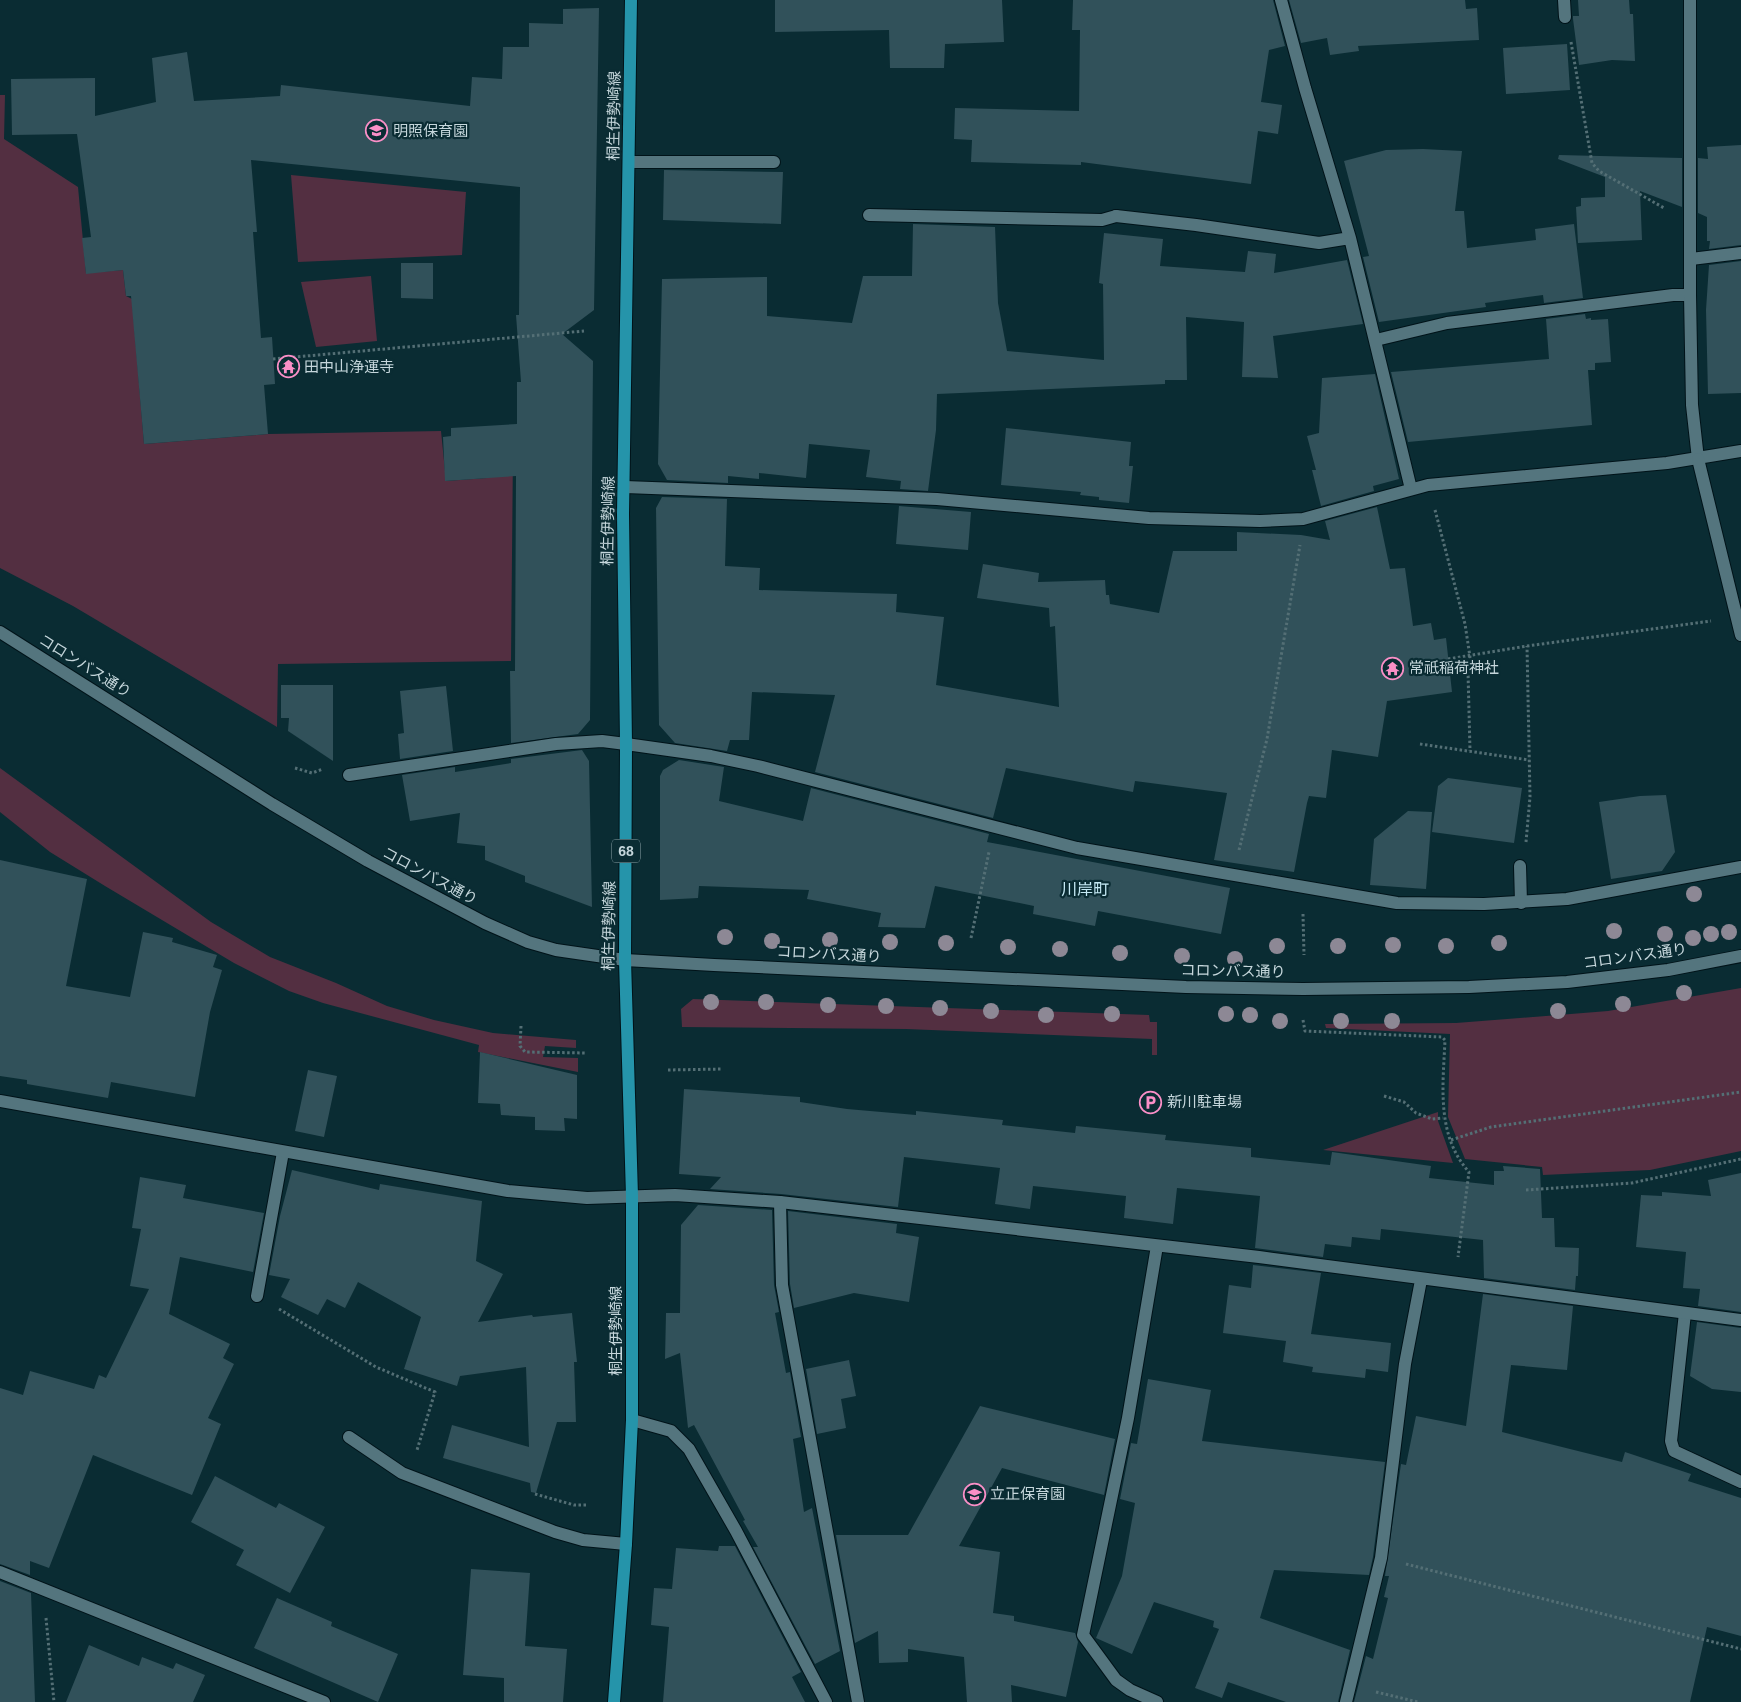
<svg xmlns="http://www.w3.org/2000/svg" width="1741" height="1702" font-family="Helvetica,'Noto Sans JP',sans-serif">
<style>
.green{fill:#532f41}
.building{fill:#31515a}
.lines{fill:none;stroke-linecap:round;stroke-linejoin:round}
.service-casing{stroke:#001319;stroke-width:14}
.minor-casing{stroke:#001319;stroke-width:14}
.tertiary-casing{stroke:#001319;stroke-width:14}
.primary-casing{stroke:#001319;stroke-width:14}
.path{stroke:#546f75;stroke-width:3;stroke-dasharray:2.5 2.5;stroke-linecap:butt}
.service{stroke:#54757e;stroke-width:12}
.minor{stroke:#54757e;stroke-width:12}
.tertiary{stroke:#54757e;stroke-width:12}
.primary{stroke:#2594aa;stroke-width:12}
.tree{fill:#8d8895}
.labels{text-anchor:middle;stroke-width:4.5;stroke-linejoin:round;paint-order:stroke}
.shield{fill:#0a2c33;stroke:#8da3a9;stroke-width:1}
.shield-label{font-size:14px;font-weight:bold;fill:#c5d6db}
.street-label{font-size:15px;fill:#c5d6db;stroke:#0a2c33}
.poi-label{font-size:15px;fill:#c5d6db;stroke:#0a2c33;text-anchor:start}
.neighbourhood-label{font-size:16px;fill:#c5e9f4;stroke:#0a2c33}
</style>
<rect width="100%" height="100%" fill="#0a2c33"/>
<path class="green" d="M0,95H5L4,139L78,187L86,273L123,270L126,296L132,299L144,444L268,434L441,431L446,481L487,478L486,442L513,450L511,661L278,664L277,727L73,606L0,568Z
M291,175L466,192L462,255L298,262Z
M371,276L377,341L316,347L301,282Z
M0,768L211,922L270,957L336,983L387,1006L434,1020L493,1033L576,1040V1048L545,1046L543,1057L578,1058V1072L478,1052L479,1045L323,1003L289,991L234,963L105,886L50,852L0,812Z
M1741,988V1151L1650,1170L1543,1175L1542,1167L1465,1159L1448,1117L1450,1034L1326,1028L1325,1024L1456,1023L1608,1011Z
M693,999L1149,1015L1150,1022H1157V1055H1152V1039L906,1029L682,1027L681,1009Z
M1438,1112V1121L1453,1163L1323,1150Z"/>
<path class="building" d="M775,0H1002L1004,42L945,44L944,68H890L889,30L775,32Z
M1073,0H1273L1285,46L1269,50L1261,102L1282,105L1278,134L1258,131L1251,184L1081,162V165L971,162L972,140L954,139L955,108L1079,111L1080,30H1072Z
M1289,0H1465L1466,9L1477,8L1479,40L1358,46L1359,51L1330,55L1327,38L1301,43Z
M1578,0H1629L1630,14H1633L1635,61L1612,60L1579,65L1573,19V16H1579Z
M599,8L594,310L562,334L593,361L590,720L578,734L511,743L510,671H515L516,476L445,481L443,437L451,436V428L517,424V382H521L516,315H519L520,187L251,160L257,232H253L261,338L272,337L275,384L264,385L268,434L144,444L131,296H126L123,270L86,274L82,238L91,237L77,134L12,135L11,79L95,78V116L156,102L152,58L187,52L194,101L280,96L281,85L470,106L472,77L502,79L503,47H529V23L563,24V9Z
M1567,44L1570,90L1506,94L1503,48Z
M1741,145V245L1709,249L1710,241H1707V217L1698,213V158L1708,159L1707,147Z
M1423,149L1462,151L1455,211H1464L1467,248L1536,240L1535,229L1574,224L1583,298L1544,303L1543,295L1485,303L1486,307L1379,322L1363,257L1369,256L1344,161L1386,150Z
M1559,155L1682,158V207L1640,191L1642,240L1578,243L1576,207L1581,206V198L1605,197V177L1558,159Z
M664,170L783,172L781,224L663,220Z
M913,224L995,227L998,303L1007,351L1104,360L1103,284L1099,283L1104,233L1163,239L1160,266L1245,272L1248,251L1276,254L1274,273L1347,260L1363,324L1273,336L1278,378L1242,377L1244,322L1186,317L1187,380H1165V384L937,394L936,430L928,491L900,489L901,481L866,477L870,450L809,444L806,478L759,473V479L728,476V483L667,480L658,464L662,279L767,277V316L852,323L863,276H912Z
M1741,261V393L1708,394L1706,310L1709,265Z
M401,263H433V299L401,298Z
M1585,314L1586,319L1591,318V320L1608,319L1611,362L1595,363V370H1588L1592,425L1408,442L1391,372L1549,359L1546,319Z
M1375,374L1399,479L1373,486L1374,491L1321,506L1312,470H1316L1307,436L1319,433L1322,378Z
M1006,428L1131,442L1129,466H1133L1129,503L1099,500V497L1080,495L1081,492L1001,485Z
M662,497L727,499L725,566L760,568L759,590L897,594L896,612L944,617L936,685L1059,707L1055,626L1050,627L1049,608L977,598L983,564L1039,573L1038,582L1105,580L1106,595H1109L1110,604L1159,613L1173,551H1237V532L1301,535L1330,540L1325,521L1377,507L1390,569L1405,568L1413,626L1431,623L1434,640L1446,638L1452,692L1387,701L1378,757L1332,750L1326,798L1309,796L1307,803L1294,872L1214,860L1227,793L1135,781L1133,792L1006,768L993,818L815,772L835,695L752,692L749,740H730L727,751L675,743L659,725L656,508Z
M899,506L971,512L968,550L896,544Z
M281,685H333V761L288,731L289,718H281Z
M446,686L453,751L400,759L398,734L404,733L400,691Z
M582,750L589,761L592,907L525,882V876L485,860V846L457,843L460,813L410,821L402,775L455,767V772L511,763V759Z
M679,760L724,767L719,801L803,821L811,788L989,834L987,842L1230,888L1221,934L1098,911L1095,926L1033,914L1034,906L935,886L925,928L878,927L881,913L807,899L809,890L699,886L698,898L660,900V776L663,770Z
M1448,778L1522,788L1514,843L1432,832L1438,786Z
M1666,795L1675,852L1662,871L1611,879L1599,802L1640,796Z
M1408,811L1432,812L1426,889L1370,885L1374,839Z
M0,860L87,879L66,986L130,997L143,932L173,938L172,942L217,955L213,967L222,970L210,1012L195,1097L111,1082L108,1098L27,1084V1080L0,1076Z
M480,1052L577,1075V1119L564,1118L565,1131L535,1130V1117L501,1115L500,1104L478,1103Z
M308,1070L337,1076L324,1137L295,1131Z
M684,1089L800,1097V1102L847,1109L916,1115V1111L1003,1120L1002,1125L1075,1133L1076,1126L1166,1135L1165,1140L1251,1148V1157L1330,1165L1332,1152L1431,1166L1429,1178L1494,1185V1171H1504L1503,1166L1540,1169L1542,1218H1554L1555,1247L1579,1248L1578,1276H1576L1575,1290L1484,1278L1483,1240L1381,1229L1380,1240L1352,1237L1351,1247L1325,1244L1323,1257L1255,1248L1260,1196L1177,1188L1173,1224L1124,1218L1126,1196L1033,1186L1030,1209L995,1204L1000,1168L904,1157L898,1207L781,1194L710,1189L721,1177L679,1174Z
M292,1170L379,1190L380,1184L482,1201L476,1261L503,1274L478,1322L532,1315L533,1317L572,1313L577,1362H574L576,1422H557L536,1493L531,1492L530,1483L443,1458L452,1425L529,1447L526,1367L460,1376L457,1386L404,1369L421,1317L358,1282L345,1308L327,1299L318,1315L281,1297L290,1279L269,1275L280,1216Z
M1741,1173V1312L1698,1306L1700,1289L1683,1288L1686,1252L1636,1247L1641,1195L1662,1196V1192L1711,1196L1708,1180Z
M140,1177L186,1185L183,1198L264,1213L253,1272L180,1257L169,1314L230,1344L223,1358L234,1364L208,1418L221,1424L192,1495L93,1455L49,1568L30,1561V1575L0,1564V1388L23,1395L30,1371L94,1389L99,1375L106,1378L149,1289L130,1286L141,1229L132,1228Z
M698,1205L772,1210L774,1285L779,1312L775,1313L786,1373L790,1372L801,1437L793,1439L804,1512L812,1508L840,1651L815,1664L753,1547H758L743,1521L745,1520L694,1425L688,1428L680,1353L665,1359L666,1313H680L681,1225Z
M788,1211L897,1224L896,1233L919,1237L909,1302L854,1293L794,1308L790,1284Z
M1253,1265L1321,1273L1311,1334L1391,1343L1388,1372L1366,1369L1365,1378L1312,1372L1313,1367L1283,1362L1286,1341L1223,1333L1229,1285L1251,1288Z
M1483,1294L1573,1306L1567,1370L1511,1365L1502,1432L1622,1462L1625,1452L1691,1474L1688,1481L1741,1498V1636L1707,1627L1690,1702H1354L1366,1656L1373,1659L1388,1598L1384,1597L1389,1576H1385L1401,1464L1406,1465L1416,1416L1466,1426Z
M1697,1322L1741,1328V1392L1712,1389L1690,1376Z
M849,1360L856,1396L841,1399L846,1428L817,1434L806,1369Z
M1148,1379L1211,1390L1202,1441L1385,1462L1373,1557L1369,1575L1274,1570L1260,1618L1350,1650L1338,1702H1286L1228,1682L1222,1698L1195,1688L1219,1629L1213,1627L1214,1621L1154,1602L1132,1654L1096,1638L1122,1576L1135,1503L1120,1499L1131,1443L1137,1444Z
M980,1406L1115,1439L1104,1495L1002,1468L959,1546L1000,1552L993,1613L1014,1616V1621L1075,1633L1078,1642L1066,1697L1011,1685L1012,1702H967L964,1657L908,1649V1662L879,1663L878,1631L855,1643L836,1535H908Z
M215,1476L276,1508L279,1503L325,1527L290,1593L236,1565L244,1550L191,1522Z
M719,1546H735L801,1672L792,1677L805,1702H663L669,1627L651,1625L654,1588L672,1589L676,1548L718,1551Z
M471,1569L530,1573L525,1646L567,1649L563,1702H504V1678L463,1675Z
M0,1581L31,1593L35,1702H0Z
M277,1598L332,1622L331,1626L398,1654L378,1702L254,1648Z
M89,1645L139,1666L142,1657L173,1669L176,1663L205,1675L193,1702H66Z"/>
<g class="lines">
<defs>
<path id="service" d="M1564,0L1565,17
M629,162H774
M869,215L1102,220L1116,216
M1376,340L1447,323L1673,295H1690
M349,775L556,744L602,741L626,744
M1520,866L1521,903
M780,1202L782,1285L858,1702
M257,1296L283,1152
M1685,1313L1671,1441L1674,1451L1741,1482
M349,1437L402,1473L555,1532L583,1540L626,1544
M1157,1702L1130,1690L1116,1680L1083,1635L1128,1418L1157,1246"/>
<path id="minor" d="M1281,0L1305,88L1350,238L1411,489
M1690,0V295L1692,405L1698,459
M1116,216L1196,225L1319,243L1350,238
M1691,259L1741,253
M625,487L937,499L1149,518L1260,521L1303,519L1428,485L1667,463L1741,451
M626,744L711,756L758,766L1077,848L1397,903L1484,904L1567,899L1741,867
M0,1101L508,1191L587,1198L675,1195L780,1202L1259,1257L1741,1320
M632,1420L671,1431L689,1449L736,1531L826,1702
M0,1572L324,1702
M1346,1702L1381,1558L1405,1364L1421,1280"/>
<path id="tertiary" d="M1698,459L1741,635
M0,632L272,804L368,861L485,923L528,942L556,950L625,960L714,965L1186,987L1303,989L1469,987L1567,982L1668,970L1741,956"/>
<path id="primary" d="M614,1702L626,1544L632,1420V1196L625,960L626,744L623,514L631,0"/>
</defs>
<use href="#service" class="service-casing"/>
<use href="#minor" class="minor-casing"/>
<use href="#tertiary" class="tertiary-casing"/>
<use href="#primary" class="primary-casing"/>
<path class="path" d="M1571,42L1592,163L1599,171L1664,208
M273,359L584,331
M1435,510L1465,624L1470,657L1468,672L1470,751
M1448,659L1527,646L1711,621
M1420,744L1529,760
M295,768L312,773L323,769
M1526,842L1530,797L1527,646
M1239,850L1267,739L1300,545
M1303,914L1304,955
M971,938L989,852
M1303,1020L1305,1031L1442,1037L1445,1040C1443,1086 1436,1135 1469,1172L1458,1257
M521,1026L520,1046L525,1052L586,1053
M668,1070L723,1069
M1384,1096L1404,1102L1416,1113L1432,1119L1443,1118
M1451,1140L1491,1127L1741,1092
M1526,1190L1632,1183L1741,1159
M279,1309L376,1367L435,1392L417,1450
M535,1494L574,1505H587
M1406,1564L1741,1649
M46,1618L54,1702
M1376,1692L1418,1702"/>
<use href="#service" class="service"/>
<use href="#minor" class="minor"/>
<use href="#tertiary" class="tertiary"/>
<use href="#primary" class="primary"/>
</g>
<g class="tree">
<circle cx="1694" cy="894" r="8"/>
<circle cx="1614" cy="931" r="8"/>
<circle cx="1729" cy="932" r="8"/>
<circle cx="1665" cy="934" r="8"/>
<circle cx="1711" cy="934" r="8"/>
<circle cx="725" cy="937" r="8"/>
<circle cx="1693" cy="938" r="8"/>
<circle cx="830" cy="940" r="8"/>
<circle cx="772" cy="941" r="8"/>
<circle cx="890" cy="942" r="8"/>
<circle cx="946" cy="943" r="8"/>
<circle cx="1499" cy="943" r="8"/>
<circle cx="1393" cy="945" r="8"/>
<circle cx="1277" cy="946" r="8"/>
<circle cx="1338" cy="946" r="8"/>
<circle cx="1446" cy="946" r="8"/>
<circle cx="1008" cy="947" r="8"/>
<circle cx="1060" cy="949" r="8"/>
<circle cx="1120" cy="953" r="8"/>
<circle cx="1182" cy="956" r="8"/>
<circle cx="1235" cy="959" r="8"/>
<circle cx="1684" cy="993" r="8"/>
<circle cx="711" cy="1002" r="8"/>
<circle cx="766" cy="1002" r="8"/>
<circle cx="1623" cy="1004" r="8"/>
<circle cx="828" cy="1005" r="8"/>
<circle cx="886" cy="1006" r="8"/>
<circle cx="940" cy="1008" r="8"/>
<circle cx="991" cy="1011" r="8"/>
<circle cx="1558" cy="1011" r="8"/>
<circle cx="1112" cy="1014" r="8"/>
<circle cx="1226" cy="1014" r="8"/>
<circle cx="1046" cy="1015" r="8"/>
<circle cx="1250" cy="1015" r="8"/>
<circle cx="1280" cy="1021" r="8"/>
<circle cx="1341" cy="1021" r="8"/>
<circle cx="1392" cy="1021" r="8"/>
</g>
<defs>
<symbol id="school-ring" viewBox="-11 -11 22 22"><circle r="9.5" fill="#0a2c33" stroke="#fa8fc7" stroke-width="1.5"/><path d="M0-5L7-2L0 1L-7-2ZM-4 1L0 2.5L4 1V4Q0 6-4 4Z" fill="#fa8fc7"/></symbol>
<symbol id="temple-ring" viewBox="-11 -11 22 22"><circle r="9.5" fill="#0a2c33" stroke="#fa8fc7" stroke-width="1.5"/><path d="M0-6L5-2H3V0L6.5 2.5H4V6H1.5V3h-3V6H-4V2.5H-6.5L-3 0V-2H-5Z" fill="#fa8fc7"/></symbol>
<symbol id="parking-ring" viewBox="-11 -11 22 22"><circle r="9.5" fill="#0a2c33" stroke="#fa8fc7" stroke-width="1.5"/><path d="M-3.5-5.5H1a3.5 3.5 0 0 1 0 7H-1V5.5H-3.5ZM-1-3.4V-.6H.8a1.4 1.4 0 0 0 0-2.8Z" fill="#fa8fc7"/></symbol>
</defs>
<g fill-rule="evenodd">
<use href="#school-ring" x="364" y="118" width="25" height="25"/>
<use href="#temple-ring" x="276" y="354" width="25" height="25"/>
<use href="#temple-ring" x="1380" y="656" width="25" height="25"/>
<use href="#parking-ring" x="1138" y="1090" width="25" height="25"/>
<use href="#school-ring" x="962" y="1482" width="25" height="25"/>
</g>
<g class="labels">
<rect class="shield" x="612" y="839.5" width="28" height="23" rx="4"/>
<g class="shield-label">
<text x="626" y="856">68</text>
</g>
<g class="street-label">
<text transform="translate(614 116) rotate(-89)" y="5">桐生伊勢崎線</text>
<text transform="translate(608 521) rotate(-89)" y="5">桐生伊勢崎線</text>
<text transform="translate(85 666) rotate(32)" y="5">コロンバス通り</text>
<text transform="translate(430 876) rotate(28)" y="5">コロンバス通り</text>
<text transform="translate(609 926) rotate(-89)" y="5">桐生伊勢崎線</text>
<text transform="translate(829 954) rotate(3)" y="5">コロンバス通り</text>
<text transform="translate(1635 956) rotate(-8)" y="5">コロンバス通り</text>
<text transform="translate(1233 971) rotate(1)" y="5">コロンバス通り</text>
<text transform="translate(616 1331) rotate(-90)" y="5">桐生伊勢崎線</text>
</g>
<g class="poi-label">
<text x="393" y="136">明照保育園</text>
<text x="304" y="372">田中山浄運寺</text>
<text x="1409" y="673">常祇稲荷神社</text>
<text x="1167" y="1107">新川駐車場</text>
<text x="990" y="1499">立正保育園</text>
</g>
<g class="neighbourhood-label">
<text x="1085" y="895">川岸町</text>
</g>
</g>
</svg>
